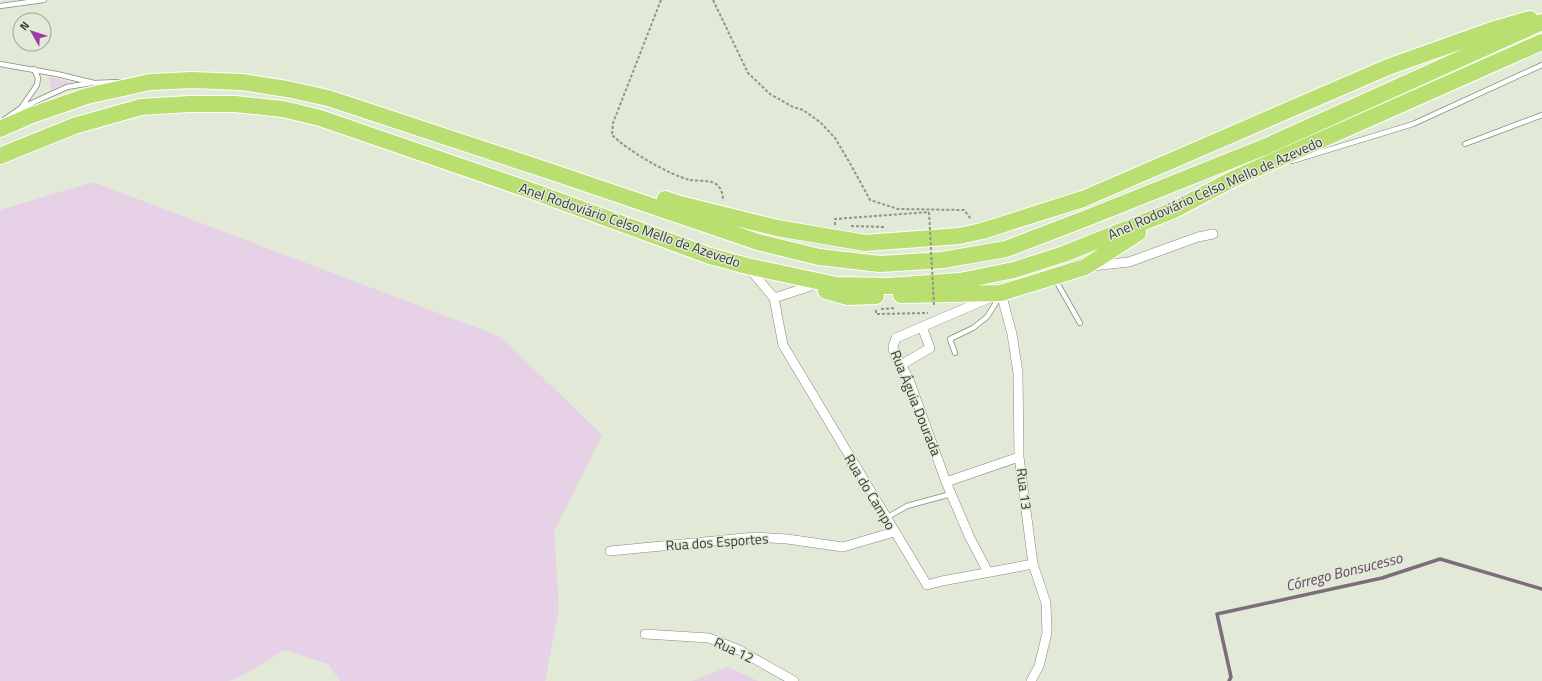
<svg xmlns="http://www.w3.org/2000/svg" width="1542" height="681" font-family="'Titillium Web',sans-serif">
<style>
.green{fill:#e6d1e7}
.lines{fill:none;stroke-linecap:round;stroke-linejoin:round}
.stream{stroke:#7d6d7c;stroke-width:3.5}
.service-casing{stroke:#858c7b;stroke-width:6}
.minor-casing{stroke:#858c7b;stroke-width:10}
.motorway-casing{stroke:#fff;stroke-width:18}
.path{stroke:#8f9588;stroke-width:2;stroke-dasharray:3 2;stroke-linecap:butt}
.service{stroke:#fff;stroke-width:4.5}
.minor{stroke:#fff;stroke-width:9}
.motorway{stroke:#b8df70;stroke-width:16}
.path-bridge{stroke:#8f9588;stroke-width:2;stroke-dasharray:3 2;stroke-linecap:butt}
.labels{text-anchor:middle;stroke-width:3;stroke-linejoin:round;paint-order:stroke}
.street-label{font-size:14px;fill:#393c35;stroke:#e2ead7}
.water-label{font-size:15px;font-style:italic;fill:#664269;stroke:#e2ead7}
</style>
<rect width="100%" height="100%" fill="#e2ead7"/>
<path class="green" d="M49,76L71,83L51,90Z
M93,182L501,337L602,435L554,531L559,610L545,681H340L328,664L284,650L240,677L228,681H0V210Z
M728,667L758,681H692Z"/>
<g class="lines">
<path class="stream" d="M1229,681L1231,677L1217,614L1382,578L1440,559L1542,589"/>
<defs>
<path id="service" d="M0,6L44,0
M0,64L57,74L94,83L119,82
M21,108L67,87L91,83
M5,119L21,108L37,85L38,78L34,69
M1465,144L1542,115
M1292,161L1413,124L1542,65
M1055,279L1080,323
M955,353L950,339L973,328L987,317L1000,296
M886,518L907,506L951,494"/>
<path id="minor" d="M1092,266L1129,262L1198,237L1213,234
M748,267L774,298L783,345L927,585L942,581L1033,564
M774,298L808,287
M901,365L930,348L922,327
M946,482L1019,457
M610,551L755,537L787,539L843,547L894,532
M988,572L970,538L946,482L908,377L894,353L893,346L896,338L1001,293L1012,334L1018,373L1019,457L1033,564L1046,603L1047,633L1039,666L1031,681
M645,634L709,638L739,650L794,681"/>
<path id="motorway" d="M0,129L32,115L87,96L150,82L192,80L242,82L287,89L328,98L555,173L758,242L819,257L880,264L943,260L1006,249L1092,216L1267,146L1542,22
M0,156L74,126L141,107L190,104H235L283,109L320,118L535,192L710,256L747,266L836,285L888,286L960,281L1014,270L1064,254L1174,210L1233,179L1542,42
M665,199L680,204L777,228L865,243L959,236L982,231L1083,199L1388,67L1492,30L1530,19
M826,291L848,297L876,296
M901,295L1001,293L1085,267L1138,233"/>
</defs>
<use href="#service" class="service-casing"/>
<use href="#minor" class="minor-casing"/>
<use href="#motorway" class="motorway-casing"/>
<path class="path" d="M661,0L613,123L612,135C627,150 669,175 690,180C697,181 707,180 714,183C721,186 723,194 723,201
M713,0L748,73L770,94L793,107L803,110L820,122L835,138L851,165L870,200L898,209L964,210L971,219
M835,225V219L929,212
M851,226L884,227
M881,309L896,308
M876,310V314L928,313"/>
<use href="#service" class="service"/>
<use href="#minor" class="minor"/>
<use href="#motorway" class="motorway"/>
<path class="path-bridge" d="M929,212L934,305"/>
</g>
<g class="labels">
<g class="street-label">
<text transform="translate(1215 188) rotate(-24)" y="5">Anel Rodoviário Celso Mello de Azevedo</text>
<text transform="translate(630 225) rotate(19)" y="5">Anel Rodoviário Celso Mello de Azevedo</text>
<text transform="translate(916 403) rotate(68)" y="5">Rua Águia Dourada</text>
<text transform="translate(1024 489) rotate(83)" y="5">Rua 13</text>
<text transform="translate(870 492) rotate(59)" y="5">Rua do Campo</text>
<text transform="translate(717 542) rotate(-4)" y="5">Rua dos Esportes</text>
<text transform="translate(734 650) rotate(25)" y="5">Rua 12</text>
</g>
<g class="water-label">
<text transform="translate(1344 572) rotate(-14)" y="5">Córrego Bonsucesso</text>
</g>
</g>
<g transform="translate(32 32) rotate(309)"><circle r="19" fill="#e2ead7" stroke="#9ea496"/>
<path d="M0-3L7 15L0 10L-7 15Z" fill="#9c3da5"/>
<text y="-6" font-size="11" font-weight="bold" text-anchor="middle" fill="#393c35">N</text>
</g>
</svg>
